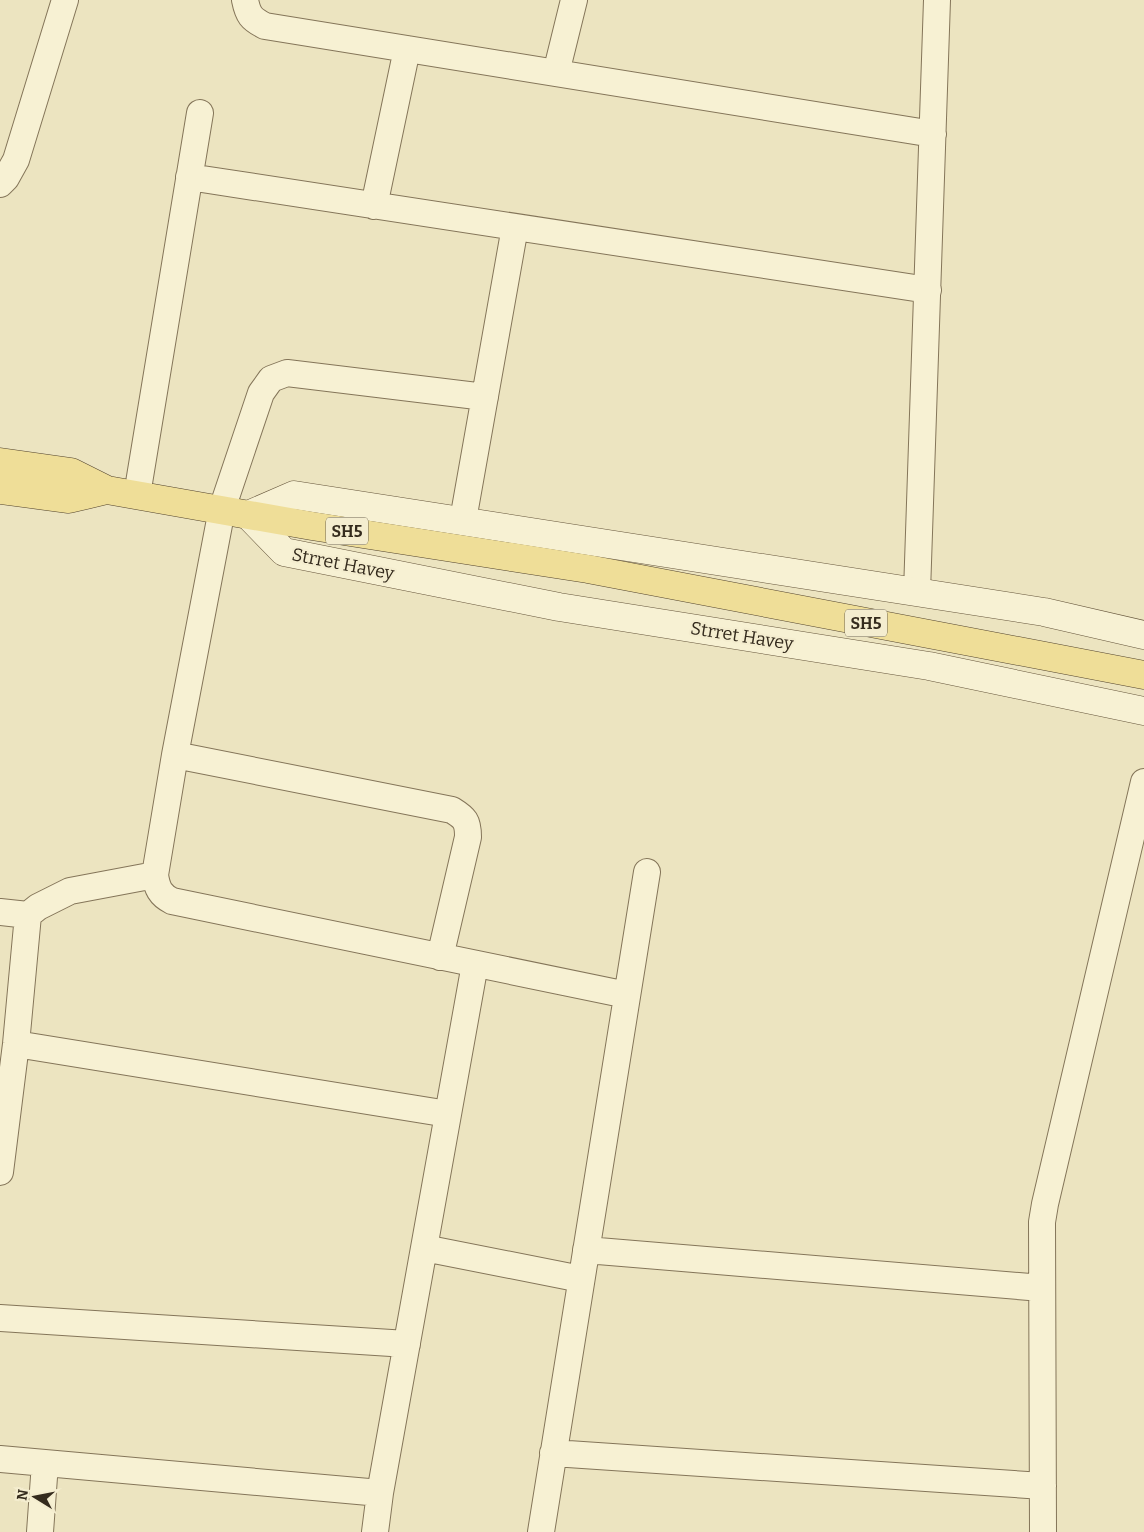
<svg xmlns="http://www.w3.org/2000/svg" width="1144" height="1532" font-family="Bitter,serif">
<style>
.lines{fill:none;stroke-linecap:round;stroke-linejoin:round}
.street-casing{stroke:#847559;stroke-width:28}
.secondary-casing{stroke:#66563c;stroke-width:29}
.primary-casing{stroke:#52432d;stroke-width:29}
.street{stroke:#f7f1d3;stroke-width:26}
.secondary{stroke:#f7f1d3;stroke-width:28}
.primary{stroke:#efde98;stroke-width:28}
.labels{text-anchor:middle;stroke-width:4.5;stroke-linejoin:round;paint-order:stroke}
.shield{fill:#f4edcf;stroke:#6e6552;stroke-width:1}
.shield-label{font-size:16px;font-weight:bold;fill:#342b1d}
.street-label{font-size:18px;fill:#342b1d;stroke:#f4edcf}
</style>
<rect width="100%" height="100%" fill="#ece4c0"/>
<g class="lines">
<defs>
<path id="street" d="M245,0C248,15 251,19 265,26L933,134
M556,73L574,0
M189,177L928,290
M0,184L6,178L16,160L65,0
M374,206L407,49
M137,495L200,113
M463,520L515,227
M917,592L937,0
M175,755L452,810C465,818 468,821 468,837L440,957
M155,875C157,888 160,895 172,901L627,995
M0,912L28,915L38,907L70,891L155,875L175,755L222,509L261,393L271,379L287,373L485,397
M16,1044L448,1114
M0,1172L16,1044L28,915
M424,1248L581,1279
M586,1250L1042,1288
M0,1318L407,1344
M553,1453L1043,1486
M0,1459L380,1493
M40,1532L45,1463
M375,1532L380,1493L475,964
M541,1532L647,872
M1043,1532L1042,1222L1045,1204L1144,782"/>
<path id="secondary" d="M1144,635L1044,612L294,495L248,515L284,552L559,607L929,666L1144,711"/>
<path id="primary" d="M0,462L71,472L107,490L312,526L588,569L1144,675
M0,490L69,499L107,490"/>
</defs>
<use href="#street" class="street-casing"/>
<use href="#secondary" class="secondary-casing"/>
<use href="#primary" class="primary-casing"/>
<use href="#street" class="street"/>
<use href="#secondary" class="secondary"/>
<use href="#primary" class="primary"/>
</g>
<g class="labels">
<g class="shield">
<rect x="326" y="517.5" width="42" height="27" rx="4"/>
<rect x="845" y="609.5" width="42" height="27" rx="4"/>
</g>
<g class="shield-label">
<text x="347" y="537">SH5</text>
<text x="866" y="629">SH5</text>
</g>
<g class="street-label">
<text transform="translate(343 564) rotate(11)" y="6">Strret Havey</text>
<text transform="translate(742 636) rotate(9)" y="6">Strret Havey</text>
</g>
</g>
<g transform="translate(35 1497) rotate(280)" stroke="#f4edcf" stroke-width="4" paint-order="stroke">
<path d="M0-4L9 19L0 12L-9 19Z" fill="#342b1d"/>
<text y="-8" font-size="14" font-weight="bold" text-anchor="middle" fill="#342b1d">N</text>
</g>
</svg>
